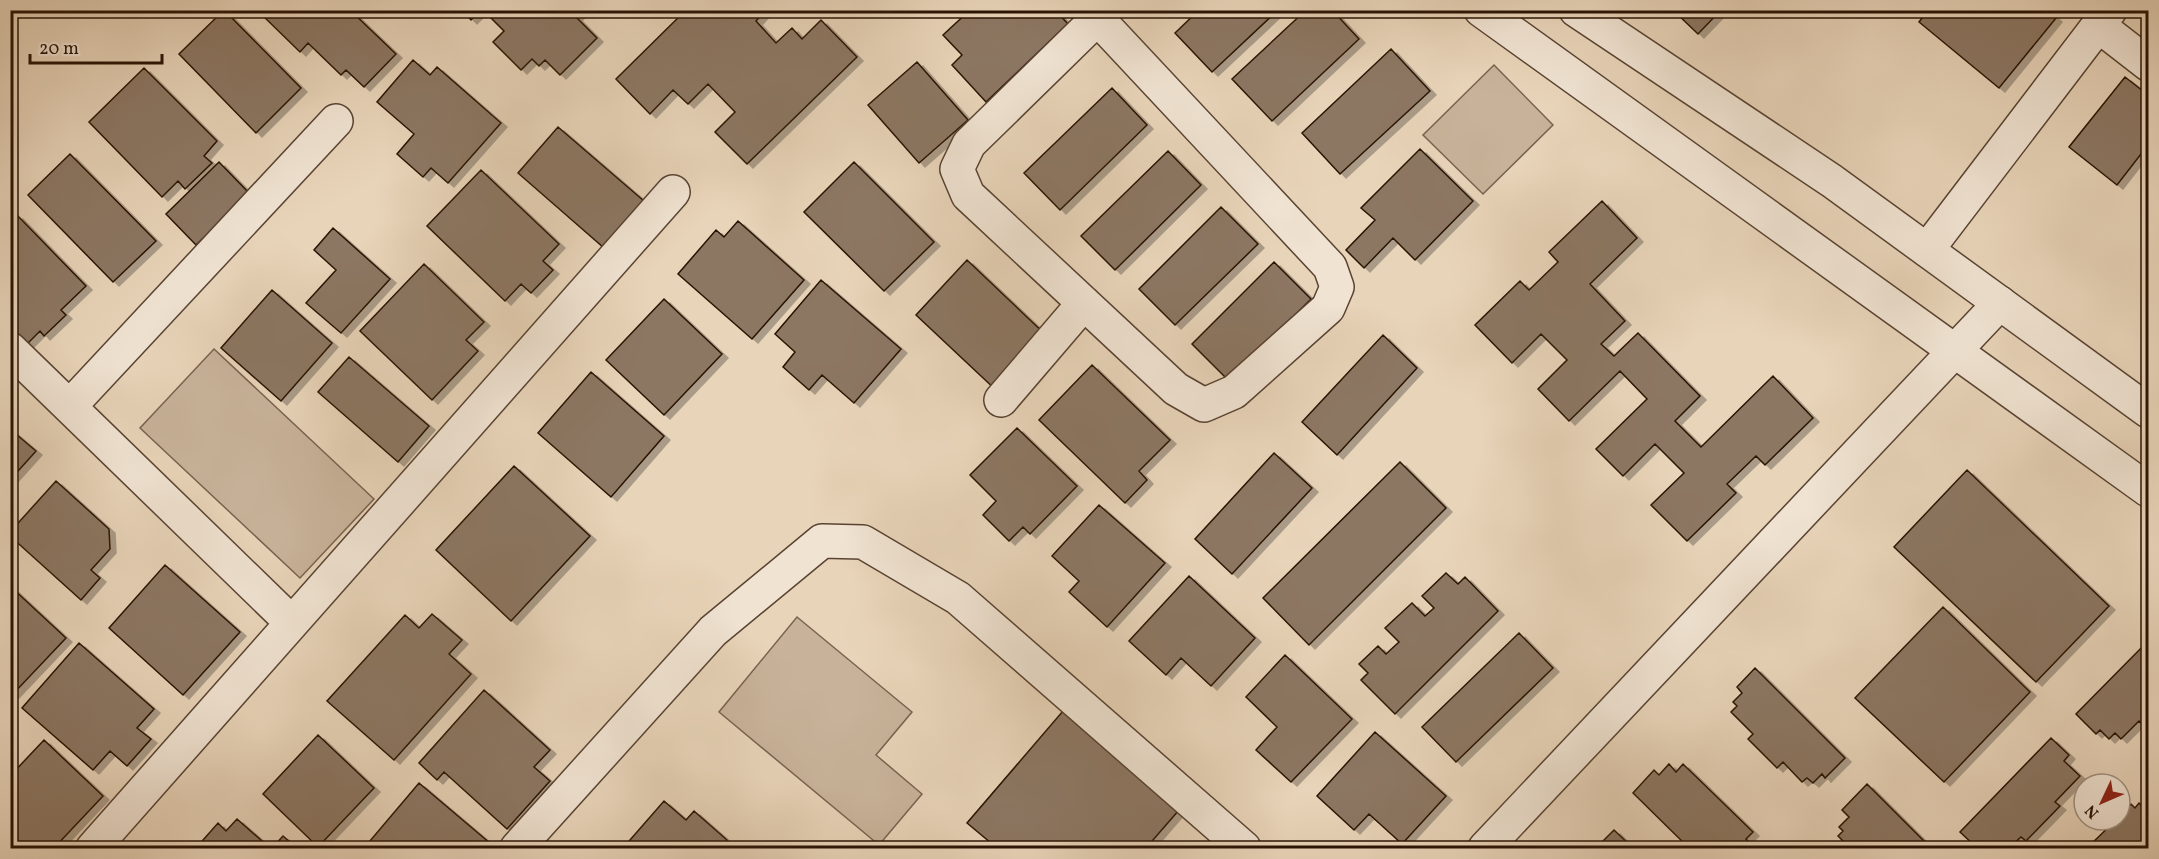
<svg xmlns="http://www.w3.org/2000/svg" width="2159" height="859" font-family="Vollkorn,serif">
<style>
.green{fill:#c8b39a;stroke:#786350;stroke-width:1.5}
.building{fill:#8c7763;stroke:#291305;stroke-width:1.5;filter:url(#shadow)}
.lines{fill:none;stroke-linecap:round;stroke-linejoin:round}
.minor-casing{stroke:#594332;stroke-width:36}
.tertiary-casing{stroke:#594332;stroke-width:36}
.minor{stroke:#f0e3d2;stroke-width:33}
.tertiary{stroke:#f0e3d2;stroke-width:33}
</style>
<defs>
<filter id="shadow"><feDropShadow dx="6" dy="4" stdDeviation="0" flood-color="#0004"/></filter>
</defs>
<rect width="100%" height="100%" fill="#e8d4b9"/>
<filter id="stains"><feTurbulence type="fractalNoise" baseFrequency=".00333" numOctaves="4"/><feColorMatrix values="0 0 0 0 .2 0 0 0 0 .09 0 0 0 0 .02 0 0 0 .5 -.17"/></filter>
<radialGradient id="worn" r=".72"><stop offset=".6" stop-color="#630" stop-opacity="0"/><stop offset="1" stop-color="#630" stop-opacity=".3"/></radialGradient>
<path class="green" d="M1494,65L1553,125L1483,194L1423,135Z
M214,349L374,499L300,578L140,428Z
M797,617L912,712L876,755L922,794L879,845L719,712Z"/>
<path class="building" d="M224,10L301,88L256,133L179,54Z
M264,10H350L396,54L364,87L346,70L341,75L308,43L300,52L261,14Z
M462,10H481L471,20Z
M483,10H582L576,17L597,38L560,75L545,60L539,66L532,59L521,70L493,42L504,31Z
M686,10H766L756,21L776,43L792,28L802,39L821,20L857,57L747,164L715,132L735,112L708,84L688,104L673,90L650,114L616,79Z
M970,10H1055L1068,24L986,102L952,65L962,55L943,35Z
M1199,10H1278L1212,72L1175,33Z
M1306,10H1332L1359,39L1272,121L1232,79Z
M1673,10H1721L1698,34Z
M1928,10H2047L2056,18L1999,88L1919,22Z
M1391,49L1430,91L1340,174L1302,133Z
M413,60L430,75L437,67L501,123L448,183L431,168L423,177L397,154L414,134L377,102Z
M917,62L968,120L919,163L868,105Z
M144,68L217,141L204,156L212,163L185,189L178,181L162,197L89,122Z
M2125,77L2148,95V145L2117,185L2069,147Z
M1112,88L1147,125L1060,210L1024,173Z
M558,127L644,201L604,248L518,173Z
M1420,149L1473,201L1415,260L1393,238L1364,268L1346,250L1375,220L1361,208Z
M1168,151L1201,185L1115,270L1081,236Z
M70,154L156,241L113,282L28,195Z
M219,162L250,194L196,245L166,214Z
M854,162L934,242L884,291L804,212Z
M481,170L559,244L543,261L553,270L531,293L521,284L505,301L427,226Z
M1602,201L1637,238L1590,284L1625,321L1601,344L1614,356L1638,333L1700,396L1675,421L1701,447L1773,376L1813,418L1765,465L1756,456L1727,484L1736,493L1687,541L1651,505L1684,473L1655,444L1623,476L1596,449L1647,399L1620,371L1569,421L1538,389L1567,360L1541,334L1512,363L1475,325L1520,281L1529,290L1558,262L1549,252Z
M1221,207L1258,244L1175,325L1139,289Z
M17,215L86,286L61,310L66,315L44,336L40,331L20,351L10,341V221Z
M738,221L804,280L752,339L678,274L716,230L724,237Z
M333,228L390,279L341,333L306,303L336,270L314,250Z
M967,260L1049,338L998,392L916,315Z
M1274,262L1311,299L1229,381L1192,344Z
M424,264L484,322L466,340L478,351L432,400L360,331Z
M821,280L901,349L854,403L822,375L809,390L783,367L795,352L775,334Z
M272,290L332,343L281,401L221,348Z
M664,299L722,354L664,415L606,360Z
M1383,335L1417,368L1337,455L1302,422Z
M349,357L429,426L398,462L318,392Z
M1092,365L1170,440L1139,471L1147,480L1125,503L1039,420Z
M591,372L664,436L611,497L538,433Z
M1017,428L1077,486L1030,534L1023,527L1009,541L983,515L996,501L970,475Z
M10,429L36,451L10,480Z
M1274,453L1312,488L1232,574L1195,539Z
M1400,462L1446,508L1309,645L1263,598Z
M514,466L590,536L511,621L436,550Z
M1967,470L2109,606L2036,682L1894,547Z
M56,481L109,529L110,549L91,570L100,578L81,600L10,536V532Z
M1099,505L1165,563L1107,627L1069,592L1079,581L1052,556Z
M165,565L240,632L183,695L109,628Z
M1446,573L1458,584L1465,577L1498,611L1395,714L1361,680L1368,673L1359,664L1378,646L1386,654L1399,642L1385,628L1412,603L1425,616L1434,608L1422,596Z
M1189,576L1255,638L1211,686L1181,658L1166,675L1129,641Z
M10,586L66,638L13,694L10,691Z
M1943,607L2030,692L1944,782L1855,698Z
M432,614L462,640L449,654L471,674L394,760L327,701L405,615L419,628Z
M1519,633L1553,668L1456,762L1422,727Z
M2148,641V721L2144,726L2139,721L2121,739L2115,733L2109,739L2100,730L2096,734L2076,714Z
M79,643L154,709L137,728L151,739L127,766L110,751L93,770L22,708Z
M1285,655L1352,719L1291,782L1256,750L1277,727L1246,697Z
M1755,668L1845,758L1825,778L1822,774L1813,783L1807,778L1802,782L1783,762L1777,768L1748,739L1753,734L1731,712L1737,706L1733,702L1742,693L1737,687Z
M484,690L550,750L534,767L550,781L507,829L444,772L437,780L419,763Z
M1063,711L1179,810L1146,848H997L967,823Z
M1375,732L1446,796L1402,844L1369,814L1354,830L1317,796Z
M318,735L374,788L318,847L263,794Z
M2051,738L2069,755L2064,761L2080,776L2055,802L2060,806L2026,841L2021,837L2009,848H1985L1982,846L1977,848L1960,832Z
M44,740L103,796L54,848H10V776Z
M1669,764L1676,772L1683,764L1753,832L1746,839L1750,843L1744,848H1689L1633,793L1654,770L1659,775Z
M419,783L491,844L487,848H364Z
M1867,784L1931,848H1850L1838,836L1843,831L1839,827L1849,817L1842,810Z
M664,801L686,820L694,811L727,840L720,848H623Z
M2139,803L2145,809L2148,806V848H2087L2116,820H2120V816L2131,804L2135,808Z
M237,819L270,848H196L218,823L226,831Z
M1614,830L1633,848H1596Z
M283,836L297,848H272Z"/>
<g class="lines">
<defs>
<path id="minor" d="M1098,19L1330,267L1337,287L1328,308L1234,392L1204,405L1176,389L968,195L957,169L969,144L1106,10
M2099,26L2148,64
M1927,250L2110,10
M10,349L291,622
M1001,400L1084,303
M70,406L336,121
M93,848L673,192
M517,848L713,631L822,541L863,542L958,598L1244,848
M1485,848L2000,303"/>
<path id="tertiary" d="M1481,10L2148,490
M1576,10L1832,181L2148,411"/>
</defs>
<use href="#minor" class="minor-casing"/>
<use href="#tertiary" class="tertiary-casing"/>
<use href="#minor" class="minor"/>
<use href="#tertiary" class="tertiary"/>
</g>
<rect width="2159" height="859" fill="none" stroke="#e8d4b9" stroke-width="36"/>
<rect x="12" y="12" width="2135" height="835" fill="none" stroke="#291305" stroke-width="3"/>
<rect x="18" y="18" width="2123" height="823" fill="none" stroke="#291305" stroke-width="1.5"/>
<g transform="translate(2102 802) rotate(226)"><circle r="28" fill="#f0e3d2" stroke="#a09080" stroke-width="1.5"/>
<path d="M0-4.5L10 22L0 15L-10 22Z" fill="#8f2418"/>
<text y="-9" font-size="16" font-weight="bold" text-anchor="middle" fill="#291305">N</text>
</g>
<path d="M30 54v9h132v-9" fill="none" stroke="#291305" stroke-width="3"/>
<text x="39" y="54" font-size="18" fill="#291305" stroke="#f0e3d2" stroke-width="4.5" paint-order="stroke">20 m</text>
<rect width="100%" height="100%" filter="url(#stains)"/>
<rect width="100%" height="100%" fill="url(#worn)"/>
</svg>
